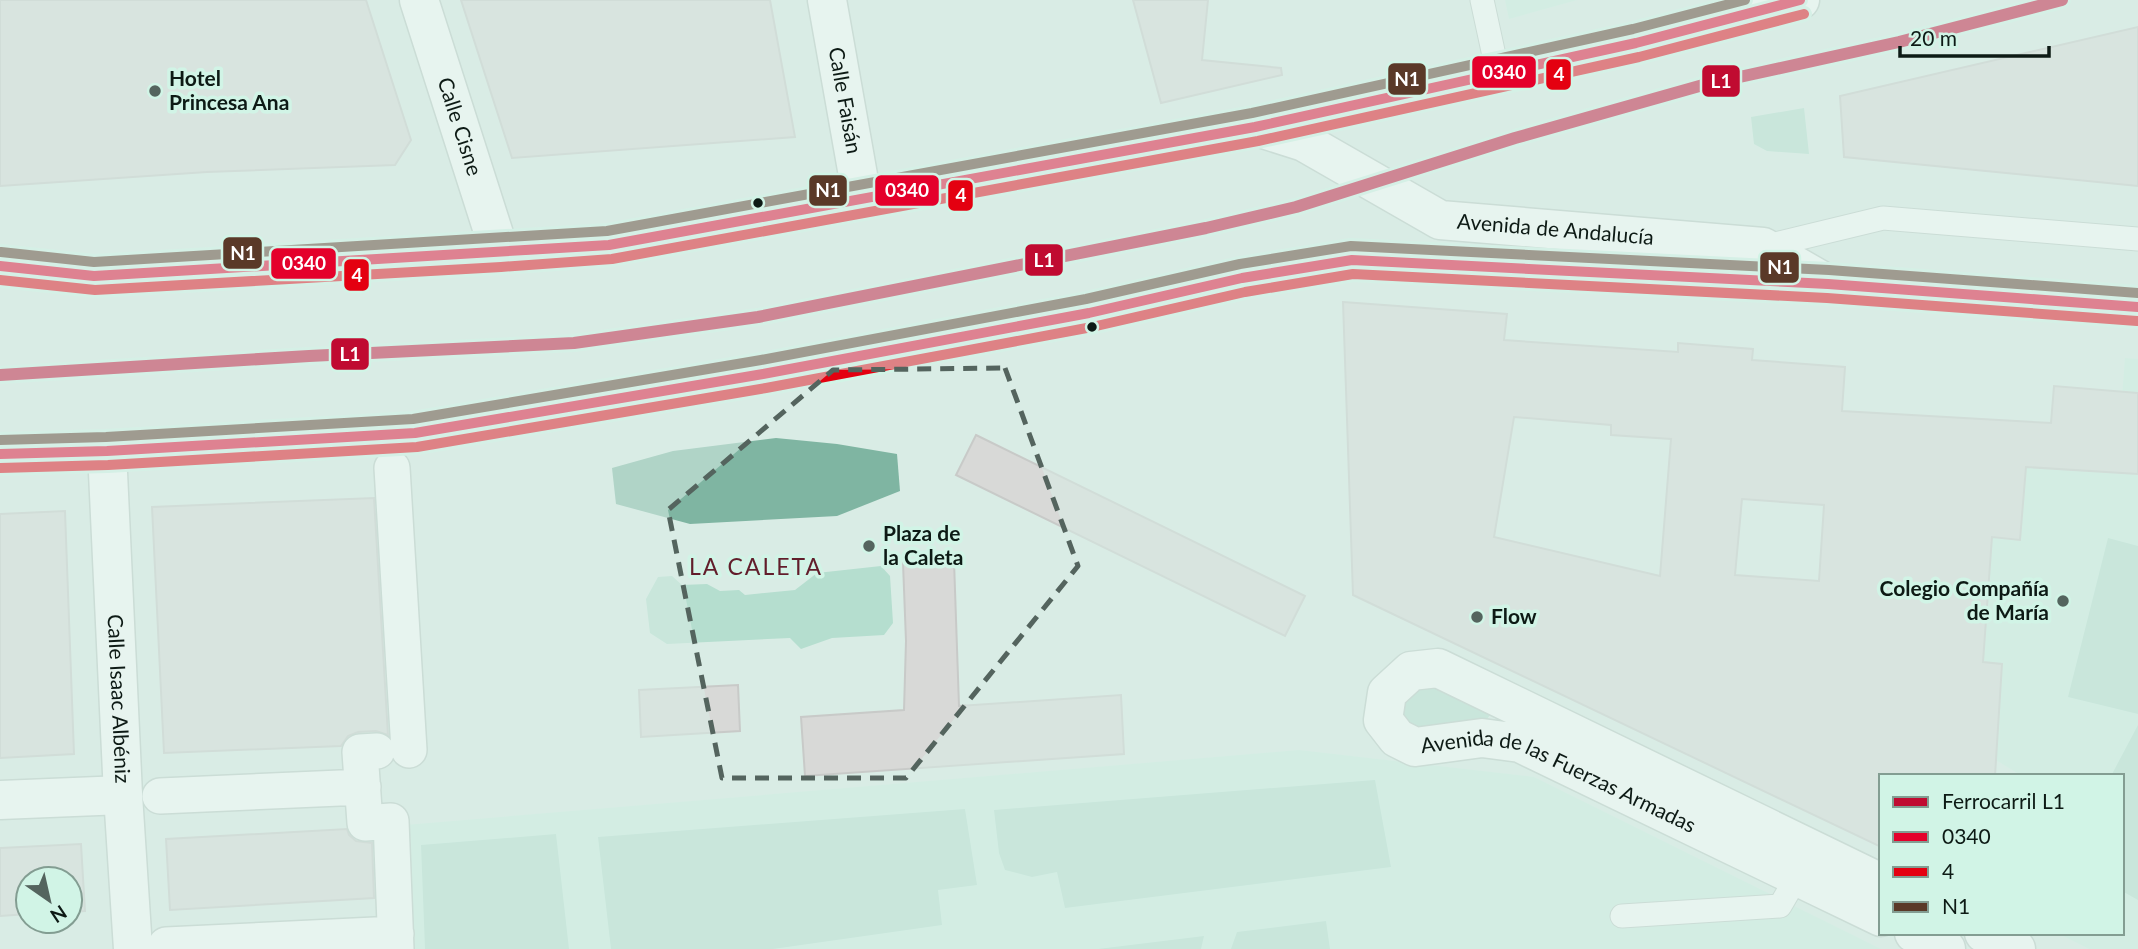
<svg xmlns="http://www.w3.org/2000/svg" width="2138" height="949" font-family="Lato,sans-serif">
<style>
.built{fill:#cdeee1}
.green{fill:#b5decf}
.water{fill:#7fb5a2}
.building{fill:#d8d9d7;stroke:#c8cac8;stroke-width:2;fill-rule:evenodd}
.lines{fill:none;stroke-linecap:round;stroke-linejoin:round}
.service-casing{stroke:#bac9c3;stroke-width:25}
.pedestrian-casing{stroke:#bac9c3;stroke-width:38}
.minor-casing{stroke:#bac9c3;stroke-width:41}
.tertiary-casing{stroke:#bac9c3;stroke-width:41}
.primary-casing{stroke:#bac9c3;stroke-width:41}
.service{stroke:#f9fcfb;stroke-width:23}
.pedestrian{stroke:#f9fcfb;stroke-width:35}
.minor{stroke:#f9fcfb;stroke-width:38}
.tertiary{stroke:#f9fcfb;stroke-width:38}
.primary{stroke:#f9fcfb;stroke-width:38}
.bus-1-casing{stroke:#d1f4e6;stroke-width:16}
.bus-2-casing{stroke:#d1f4e6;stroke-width:16}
.bus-3-casing{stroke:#d1f4e6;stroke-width:16}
.bus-1{stroke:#e4002b;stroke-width:10}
.bus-2{stroke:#e40010;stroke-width:10}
.bus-3{stroke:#5a3928;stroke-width:10}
.rail-1-casing{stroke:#d1f4e6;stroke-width:18}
.rail-1{stroke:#c00b31;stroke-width:12}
.marked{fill:none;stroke:#54645e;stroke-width:5;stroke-dasharray:14 9;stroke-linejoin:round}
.poi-dot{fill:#54645e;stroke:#d1f4e6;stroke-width:2.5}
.bus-dot{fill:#0d1a15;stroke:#d1f4e6;stroke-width:2.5}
.labels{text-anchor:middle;stroke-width:7;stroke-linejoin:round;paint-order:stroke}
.poi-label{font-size:21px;font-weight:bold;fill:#0d1a15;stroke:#d1f4e6;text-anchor:start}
.street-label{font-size:21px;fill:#0d1a15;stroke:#d1f4e6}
.neighbourhood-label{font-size:23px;letter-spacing:2px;fill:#621d2b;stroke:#d1f4e6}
.line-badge{stroke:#d1f4e6;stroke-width:2.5}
.badge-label{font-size:19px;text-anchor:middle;font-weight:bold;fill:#fff}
</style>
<rect width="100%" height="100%" fill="#d9ece5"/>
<path class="built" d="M1505,0H1577L1509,19Z
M2125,358L2138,359V949H2089L2057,933H2122V776H2022L1996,760L2002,664L1983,662L1992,537L2020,539L2026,467L2116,473Z
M1299,750L1534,777L1881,949H407L405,825Z"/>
<path class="green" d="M1804,108L1809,154L1767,151L1754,144L1751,117Z
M2108,538L2138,546V714L2068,697Z
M881,566L890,576L893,623L884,635L832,638L801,649L790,638L667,644L650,633L646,599L658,577L672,576L682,585L707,584L720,591L739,590L745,595L795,590L817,573Z
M1421,687H1443L1493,711L1487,719L1404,730L1398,707Z
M2138,725V900L2122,891V776H2111Z
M1375,780L1391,867L1065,908L1057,872L1032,877L1005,870L999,853L994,810Z
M965,809L977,885L938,890L942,925L773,949H611L598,837Z
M556,834L569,949H425L421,845Z
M1326,921L1330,949H1231L1237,932Z
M1204,936L1201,949H1098Z"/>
<path class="water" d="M776,438L837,444L897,454L900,491L837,516L690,524L616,504L612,468L673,451Z"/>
<path class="building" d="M0,0H366L411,140L395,165L207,172L0,186Z
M461,0H770L795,137L512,158Z
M1133,0H1208L1202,60L1281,68L1282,75L1161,103Z
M2138,27V186L1844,157L1840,96Z
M1343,302L1507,314L1504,340L1678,352V343L1753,349L1752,360L1845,367L1842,411L2051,423L2054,386L2138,393V474L2026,467L2020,540L1992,537L1983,662L2002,664L1995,776H1881V847L1353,595ZM1514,417L1611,425V435L1671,439L1660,576L1494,537ZM1742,499L1824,505L1819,581L1735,575Z
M976,435L1305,596L1285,636L956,475Z
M374,498L388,735L376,731L358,732L348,736L341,746L164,753L152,507Z
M65,511L74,754L0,758V514Z
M954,561L959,706L1121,695L1124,754L805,776L801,717L904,710L906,641L903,563Z
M738,685L740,731L641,737L639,690Z
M347,829L349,835L356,841L372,843L374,898L170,910L166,839Z
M81,844L85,911L70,912V879H28V914L0,916V848Z"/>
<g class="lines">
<defs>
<path id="service" d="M1482,0L1498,74
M1763,247L1883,218L2138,239
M1622,916L1780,906L1797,877"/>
<path id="pedestrian" d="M392,468L409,750
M377,751L360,752L365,823L391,821L396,949
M160,796L363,787
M166,945L396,934"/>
<g id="minor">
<path d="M0,800L123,795"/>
<path id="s1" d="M1881,883L1438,668L1411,671L1387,693L1383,720L1397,738L1415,747L1482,738L1520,743L1881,917"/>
<path d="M1914,933L1946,949"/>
<path d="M1984,933L2016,949"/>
</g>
<g id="tertiary">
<path id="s2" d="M419,0L500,253"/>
<path id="s3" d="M827,0L862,198"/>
<path id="s4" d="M107,451L123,795L133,949"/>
</g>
<g id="primary">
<path id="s5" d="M1257,127L1304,142L1440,220L1763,247L1822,281"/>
<path d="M0,266L94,276L500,253L609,245L1255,127L1636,43L1800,0"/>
<path d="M0,454L107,451L415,433L763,374L1089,313L1242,278L1352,260L1828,284L2138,307"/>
</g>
</defs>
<use href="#service" class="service-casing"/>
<use href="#pedestrian" class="pedestrian-casing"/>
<use href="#minor" class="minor-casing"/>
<use href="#tertiary" class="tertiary-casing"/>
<use href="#primary" class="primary-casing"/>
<use href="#service" class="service"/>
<use href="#pedestrian" class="pedestrian"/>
<use href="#minor" class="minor"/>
<use href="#tertiary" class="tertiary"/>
<use href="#primary" class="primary"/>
<defs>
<path id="bus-1" d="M0,266L94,276L609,245L1255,127L1636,43L1800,0
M0,454L107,451L415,433L763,374L1089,313L1242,278L1352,260L1828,284L2138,307"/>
<path id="bus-2" d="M0,280L95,290L501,267L612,259L1258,141L1639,57L1804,14
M0,468L108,465L417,447L766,388L1092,327L1245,292L1353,274L1827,298L2137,321"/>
<path id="bus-3" d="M1,252L94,262L607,231L1252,113L1633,29L1745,0
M0,440L106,437L413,419L761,360L1086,299L1240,264L1351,246L1829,270L2138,293"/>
</defs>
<use href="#bus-1" class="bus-1-casing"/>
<use href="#bus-2" class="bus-2-casing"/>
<use href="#bus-3" class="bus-3-casing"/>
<use href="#bus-1" class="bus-1"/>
<use href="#bus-2" class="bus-2"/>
<use href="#bus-3" class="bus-3"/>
<defs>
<path id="rail-1" d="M0,375L309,356L574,343L758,317L1206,228L1296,207L1515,138L1703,85L1899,42L2062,0"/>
</defs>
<use href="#rail-1" class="rail-1-casing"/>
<use href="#rail-1" class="rail-1"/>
</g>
<path d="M0 0H2138V949H0ZM1005,368L1078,566L906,778H722L668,510L833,370Z" fill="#d9ece5" fill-opacity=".55" fill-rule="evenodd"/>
<path class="marked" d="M1005,368L1078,566L906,778H722L668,510L833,370Z"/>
<g class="poi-dot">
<circle cx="155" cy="91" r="7"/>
<circle cx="869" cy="546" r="7"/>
<circle cx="2063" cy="601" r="7"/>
<circle cx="1477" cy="617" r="7"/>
</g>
<g class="bus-dot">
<circle cx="758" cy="203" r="6"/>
<circle cx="1092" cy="327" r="6"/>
</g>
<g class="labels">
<g class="poi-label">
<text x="169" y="86">Hotel<tspan x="169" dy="24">Princesa Ana</tspan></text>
<text x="883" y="541">Plaza de<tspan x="883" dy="24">la Caleta</tspan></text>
<text x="2049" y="596" text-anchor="end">Colegio Compañía<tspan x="2049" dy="24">de María</tspan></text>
<text x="1491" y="624">Flow</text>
</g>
<g class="street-label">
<text dy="7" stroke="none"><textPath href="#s3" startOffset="102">Calle Faisán</textPath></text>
<text dy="7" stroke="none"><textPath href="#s2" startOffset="133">Calle Cisne</textPath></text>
<text dy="7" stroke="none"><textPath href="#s5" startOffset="322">Avenida de Andalucía</textPath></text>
<text dy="7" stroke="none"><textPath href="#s4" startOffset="248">Calle Isaac Albéniz</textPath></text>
<text dy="7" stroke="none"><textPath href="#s1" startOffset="775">Avenida de las Fuerzas Armadas</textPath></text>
</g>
<g class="neighbourhood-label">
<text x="756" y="575">LA CALETA</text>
</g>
</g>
<g class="line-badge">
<rect x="1471" y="55" width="66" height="34" rx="7" fill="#e4002b"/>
<rect x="1545" y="58" width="27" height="33" rx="7" fill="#e40010"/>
<rect x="1387" y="62" width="40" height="34" rx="7" fill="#5a3928"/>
<rect x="1701" y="64" width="40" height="34" rx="7" fill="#c00b31"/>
<rect x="874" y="174" width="66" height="33" rx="7" fill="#e4002b"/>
<rect x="808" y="174" width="40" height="33" rx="7" fill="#5a3928"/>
<rect x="947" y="179" width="27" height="33" rx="7" fill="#e40010"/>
<rect x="222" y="236" width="41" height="34" rx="7" fill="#5a3928"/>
<rect x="1024" y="243" width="40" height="34" rx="7" fill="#c00b31"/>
<rect x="270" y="247" width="67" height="33" rx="7" fill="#e4002b"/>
<rect x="1759" y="251" width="41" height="33" rx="7" fill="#5a3928"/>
<rect x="343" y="258" width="27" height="34" rx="7" fill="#e40010"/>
<rect x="330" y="337" width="40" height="34" rx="7" fill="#c00b31"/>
</g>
<g class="badge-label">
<text x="1504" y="79">0340</text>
<text x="1559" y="81">4</text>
<text x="1407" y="86">N1</text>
<text x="1721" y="88">L1</text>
<text x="907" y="197">0340</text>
<text x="828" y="197">N1</text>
<text x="961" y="202">4</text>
<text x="243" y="260">N1</text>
<text x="1044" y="267">L1</text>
<text x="304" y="270">0340</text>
<text x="1780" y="274">N1</text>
<text x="357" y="282">4</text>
<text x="350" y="361">L1</text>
</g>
<rect x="1879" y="774" width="245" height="161" fill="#d1f4e6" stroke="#839d92" stroke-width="2"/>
<rect x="1893" y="797" width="35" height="10" fill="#c00b31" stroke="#839d92" stroke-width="2"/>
<text x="1942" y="809" font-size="21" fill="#0d1a15">Ferrocarril L1</text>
<rect x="1893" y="832" width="35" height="10" fill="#e4002b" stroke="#839d92" stroke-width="2"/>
<text x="1942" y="844" font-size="21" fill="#0d1a15">0340</text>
<rect x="1893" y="867" width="35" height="10" fill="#e40010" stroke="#839d92" stroke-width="2"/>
<text x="1942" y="879" font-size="21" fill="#0d1a15">4</text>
<rect x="1893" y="902" width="35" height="10" fill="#5a3928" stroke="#839d92" stroke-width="2"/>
<text x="1942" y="914" font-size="21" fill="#0d1a15">N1</text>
<g transform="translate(49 900) rotate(146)"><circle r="33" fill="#d1f4e6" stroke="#839d92" stroke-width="2"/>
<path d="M0-5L12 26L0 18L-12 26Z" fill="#54645e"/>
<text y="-10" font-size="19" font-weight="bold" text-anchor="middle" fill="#0d1a15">N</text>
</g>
<path d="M1900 46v10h149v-10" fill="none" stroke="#0d1a15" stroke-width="3.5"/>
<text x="1910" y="46" font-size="21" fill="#0d1a15" stroke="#d1f4e6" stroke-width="5" paint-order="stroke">20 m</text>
</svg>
